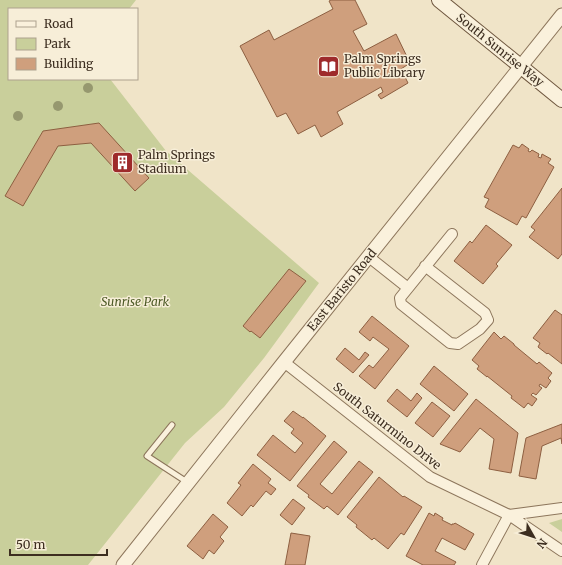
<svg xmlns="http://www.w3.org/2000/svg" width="562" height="565" font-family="Merriweather,serif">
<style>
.green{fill:#c9cf9b}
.building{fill:#cf9f7d;stroke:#8d5f41}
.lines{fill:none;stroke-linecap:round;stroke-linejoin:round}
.service-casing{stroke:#8d765c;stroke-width:7}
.minor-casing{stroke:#8d765c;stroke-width:12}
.tertiary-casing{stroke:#8d765c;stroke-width:15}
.secondary-casing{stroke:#6f573f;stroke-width:16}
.service{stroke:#faf1dc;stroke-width:5}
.minor{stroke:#faf1dc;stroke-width:10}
.tertiary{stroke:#faf1dc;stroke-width:13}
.secondary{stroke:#faf1dc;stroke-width:14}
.tree{fill:#96986f}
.labels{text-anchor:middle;stroke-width:3;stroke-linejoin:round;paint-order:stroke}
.street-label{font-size:12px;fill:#3d2e20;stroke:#f7eed8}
.poi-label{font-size:12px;fill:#3d2e20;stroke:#f7eed8;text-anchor:start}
.park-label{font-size:12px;font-style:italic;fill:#4d5a26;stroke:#f7eed8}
</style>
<rect width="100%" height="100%" fill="#f0e4c8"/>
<path class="green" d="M0,0H136L129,9H9V79H110L166,151L319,283L264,358L224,407L185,443L88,565H0Z
M562,519V532L549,523Z"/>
<path class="building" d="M331,0H355L367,24L353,31L364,51L396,34L410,63L401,69L408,83L381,99L378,95L383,92L381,87L337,112L343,124L321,137L315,125L298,134L286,113L277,117L240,46L269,30L274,40L333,9L329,1Z
M99,123L149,178L135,191L91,143L58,146L23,206L5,196L43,131Z
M522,144L529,149L528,151L530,152L532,150L539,154L538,157L541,158L542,154L551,159L548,163L554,167L526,218L522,216L517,225L485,207L489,199L484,197L513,145L519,148Z
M562,188V254L558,259L529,237L535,230L531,227Z
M486,225L512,245L496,264L498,266L483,284L454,261L470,241L472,243Z
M289,269L306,281L260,338L251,331L250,332L243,326Z
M555,310L562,315V364L548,353L547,354L538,347L540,343L533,338Z
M372,316L409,346L375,389L359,376L369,365L373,368L389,349L373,337L370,341L359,332Z
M494,332L501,339L504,336L514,344V345L537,364L539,362L552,373L548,378L551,381L546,388L540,384L539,386L542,388L536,395L533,393L531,395L537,399L532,406L528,403L524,408L511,398L512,396L487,376V377L477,369L479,366L472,360Z
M345,348L359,360L365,352L369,355L353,373L336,359Z
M434,366L468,394L454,411L420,384Z
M397,389L411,401L417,393L422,398L407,417L387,401Z
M476,399L518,433L511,473L489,469L494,439L480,428L460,452L440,444Z
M432,402L450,416L433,437L415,423Z
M293,411L303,418V417L326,436L290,481L257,455L273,435L295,453L303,443L291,433L294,429L284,421Z
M562,424V444L561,438L542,446L536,479L519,476L526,438Z
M334,441L347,452L320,484L332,494L359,461L373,472L338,515L327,506L324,509L308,497L309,495L297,486Z
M253,464L271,479L268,483L276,489L271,495L266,491L253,507L251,505L242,516L227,503L241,485L238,483Z
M379,477L403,497L404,496L422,507L404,535L401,533L388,549L374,538L372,540L356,527L357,525L347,517Z
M293,499L305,508L292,525L280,515Z
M429,513L434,516L435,513L443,518L442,520L452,525V524H454L455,523L474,534L465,550L442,538L435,551L456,562L454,565H423L406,556Z
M213,514L228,527L220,537L224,541L214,554L209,550L203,559L187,546Z
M291,533L310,536L305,565H285Z"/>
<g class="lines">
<defs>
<path id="service" d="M172,425L147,456L187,482"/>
<path id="minor" d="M369,257L408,288
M425,266L485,313L488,320L480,329L458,344L450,343L401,304L400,298L452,234
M284,362L430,477L509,515L562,551
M482,565L509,515L562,508"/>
<path id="tertiary" d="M123,565L284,362L562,15"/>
<path id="secondary" d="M439,0L562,100"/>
</defs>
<use href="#service" class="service-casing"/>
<use href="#minor" class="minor-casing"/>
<use href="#tertiary" class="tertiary-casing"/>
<use href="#secondary" class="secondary-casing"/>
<use href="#service" class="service"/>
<use href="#minor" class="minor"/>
<use href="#tertiary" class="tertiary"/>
<use href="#secondary" class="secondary"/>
</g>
<g class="tree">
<circle cx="88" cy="88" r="5"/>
<circle cx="58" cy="106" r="5"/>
<circle cx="18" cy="116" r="5"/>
</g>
<defs>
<symbol id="library-square" viewBox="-11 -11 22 22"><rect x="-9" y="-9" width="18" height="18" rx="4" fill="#9e2a2b" stroke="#f7eed8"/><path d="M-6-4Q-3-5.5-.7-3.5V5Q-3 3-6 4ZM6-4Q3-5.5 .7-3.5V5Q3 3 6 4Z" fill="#fff"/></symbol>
<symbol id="building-square" viewBox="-11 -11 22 22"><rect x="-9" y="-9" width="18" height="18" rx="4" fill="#9e2a2b" stroke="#f7eed8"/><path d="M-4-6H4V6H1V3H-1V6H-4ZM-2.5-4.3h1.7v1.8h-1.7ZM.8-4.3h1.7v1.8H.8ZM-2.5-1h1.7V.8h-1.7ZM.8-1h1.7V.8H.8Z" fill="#fff"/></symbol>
</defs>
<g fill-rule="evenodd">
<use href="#library-square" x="316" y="54" width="25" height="25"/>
<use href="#building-square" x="110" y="150" width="25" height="25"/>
</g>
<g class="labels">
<g class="street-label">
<text transform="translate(500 50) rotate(39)" y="4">South Sunrise Way</text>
<text transform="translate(342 290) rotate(-51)" y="4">East Baristo Road</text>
<text transform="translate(387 426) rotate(38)" y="4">South Saturmino Drive</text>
</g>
<g class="poi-label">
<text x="344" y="63">Palm Springs<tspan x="344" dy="14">Public Library</tspan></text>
<text x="138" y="159">Palm Springs<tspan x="138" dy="14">Stadium</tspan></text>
</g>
<g class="park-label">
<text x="135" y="306">Sunrise Park</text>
</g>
</g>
<rect x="8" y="8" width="130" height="72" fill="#f7eed8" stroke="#ada18e"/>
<rect x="16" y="21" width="20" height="6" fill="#faf1dc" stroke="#ada18e"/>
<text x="44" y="28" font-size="12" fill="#3d2e20">Road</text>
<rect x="16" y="38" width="20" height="12" fill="#c9cf9b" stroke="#ada18e"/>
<text x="44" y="48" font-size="12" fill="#3d2e20">Park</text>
<rect x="16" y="58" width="20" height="12" fill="#cf9f7d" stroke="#ada18e"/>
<text x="44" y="68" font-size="12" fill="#3d2e20">Building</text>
<g transform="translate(534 537) rotate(129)" stroke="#f7eed8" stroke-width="3" paint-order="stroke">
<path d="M0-3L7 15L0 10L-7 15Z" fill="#3d2e20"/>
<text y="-6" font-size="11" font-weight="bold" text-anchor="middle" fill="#3d2e20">N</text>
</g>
<path d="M10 549v6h97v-6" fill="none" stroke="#3d2e20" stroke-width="2"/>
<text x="16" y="549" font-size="12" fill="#3d2e20" stroke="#f7eed8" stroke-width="3" paint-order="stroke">50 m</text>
</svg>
